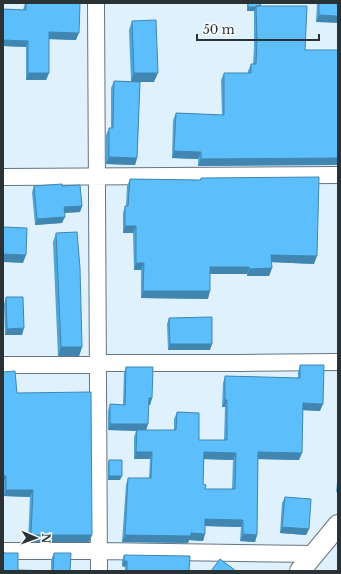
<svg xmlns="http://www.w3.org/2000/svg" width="341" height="574" font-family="'Libre Baskerville',serif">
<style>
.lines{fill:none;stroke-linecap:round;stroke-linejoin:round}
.minor-casing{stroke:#667580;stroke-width:18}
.tertiary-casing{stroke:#667580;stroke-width:22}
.minor{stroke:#fff;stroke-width:16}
.tertiary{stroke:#fff;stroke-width:20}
.wall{fill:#4fa4d8;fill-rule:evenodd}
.shaded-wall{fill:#4086b0}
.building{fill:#5cbffb;stroke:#4086b0;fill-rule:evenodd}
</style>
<rect width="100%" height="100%" fill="#dff1fd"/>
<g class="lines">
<defs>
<path id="minor" d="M96,3L99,571
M3,177L338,175
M98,363H241L338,362
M3,365H98
M3,551H99L314,554"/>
<path id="tertiary" d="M300,571L338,525"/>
</defs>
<use href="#minor" class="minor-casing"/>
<use href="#tertiary" class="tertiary-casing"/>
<use href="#minor" class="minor"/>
<use href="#tertiary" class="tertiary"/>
</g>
<path class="wall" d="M25,3H80L76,40L49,39V73L46,80H26V47L3,46V9L23,10Z
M247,3H261L260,6L305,50H338V38V165L198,166V159L172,158L173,120L176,113L222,115L221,80L224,73H248V71L251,64H253L254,47V11H247Z
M317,3H338L316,22Z
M132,21L154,82H140L137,158L135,165L106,164V135L109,128H111V88L114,81H131L129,30Z
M201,178L314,264L271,262L272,268L269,276H247V274H210L208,299L141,298V270H134L133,233H123V213L125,206H126L127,186L130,179L200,180Z
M34,186H62L82,206L80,212L64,213L62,223L35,225L32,192Z
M56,233L82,347L79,356H58L53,242Z
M6,297L22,335H5L4,304Z
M169,318L210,350H168L167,324Z
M300,365L320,411L302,410L299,460L258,459L257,535L255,542L240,541L241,527L205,526V534L203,541L189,540L188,543L122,542L126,485L128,478H149L150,459H134V437L136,431L108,430V411L110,404L123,405L124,373L126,367L152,398L150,405H149L146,430H174V419L177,412L199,440H224L225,407H222L223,383L225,376L298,378V372ZM204,459L233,460L232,489H205L203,484Z
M17,393L92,535L89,542H28L30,497L4,496V483Z
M109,460L120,480H108V463Z
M338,473V492H336Z
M285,497L309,529L306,535L280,533L282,503Z
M3,552L5,553H18V570L51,571V560L54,553H71L70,571H3Z
M124,555L189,571H125V567L122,566V561Z"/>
<path class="shaded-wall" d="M248,7H256L254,11H247Z
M319,15L338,16V23L316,22Z
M49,32L79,33L76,40L47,39Z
M3,40L28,41L26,47L3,46Z
M28,73H49L46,80H26Z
M134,73H158L154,82H131Z
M174,151L201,152L198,159L172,158Z
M109,157L137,158L135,165L106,164Z
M338,158V165L198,166L201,159Z
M82,206L80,212L62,213L64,207Z
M65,217L62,223L35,225L37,219Z
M125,226H136L133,233H123Z
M3,254L26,255L23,263L3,262Z
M271,255L317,256L314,264L269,262Z
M136,263H144L141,270H134Z
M210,267H249L247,274H208Z
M272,268L269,276H247L249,269Z
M143,291H210L208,299L141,298Z
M24,328L22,335H5L7,329Z
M170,344H212L210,350H168Z
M61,347H82L79,356H58Z
M149,398H152L150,405H147Z
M225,400H227L225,407H222Z
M303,403L323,404L320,411L300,410Z
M110,424H148L146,431L108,430Z
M136,452H152L150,459H134Z
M204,452L236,453L233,460L201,459Z
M258,452L302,453L299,460L255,459Z
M3,476H6L4,483H3Z
M109,476H122L120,480H108Z
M6,490H33L30,497L4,496Z
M205,519L243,520L241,527L203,526Z
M282,527L309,529L306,535L280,533Z
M191,533L205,534L203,541L189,540L188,543L122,542L125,535Z
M243,534L257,535L255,542L240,541Z
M31,535H92L89,542H28Z
M124,561H127L125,567L122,566Z"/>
<path class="building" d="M26,3H80L79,33L49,32V73H28V41L3,40V9L26,10Z
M248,3H261L260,6H256V7H248Z
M319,3H338V16L319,15Z
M256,6H307L305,50H338V158L201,159V152L174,151L176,113L224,115V73H251V64H256L257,40Z
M156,20L158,73H134L132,21Z
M114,81L140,82L137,158L109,157V128H113Z
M319,177L317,256L271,255L272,268L249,269V267H210V291H143L144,263H136V226H125V206H128L130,179L201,180V178Z
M62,184V186L80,185L82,206L64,207L65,217L37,219L34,186Z
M3,227L27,228L26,255L3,254Z
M77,232L80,268L82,347H61L56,233Z
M6,297H23L24,328L7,329Z
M212,317V344H170L169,318Z
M300,365H324L323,404L303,403L302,453L258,452L257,535L243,534V520L205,519V534L191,533V536L125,535L128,478H151L152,452H136L137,430H176L177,412L199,413V440H227V400H225V376L300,378ZM204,452L236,453L235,489H205L206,485L203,484Z
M126,367H153L152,398H149L148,424H110V404L125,405Z
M15,371L17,393L91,392L92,535H31L33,490H6V476H3V372Z
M109,460H122V476H109Z
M285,497L311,499L309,529L282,527Z
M3,552L5,553H18V570L53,571L54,553H71L70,571H3Z
M124,555L190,556L189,571H127V561H124Z
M220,559L236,571H211Z"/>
<rect width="341" height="574" fill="none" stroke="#2b3236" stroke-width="8"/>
<g transform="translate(36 538) rotate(92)" stroke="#f8fcfe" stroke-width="3" paint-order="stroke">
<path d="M0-3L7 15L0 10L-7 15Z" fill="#2b3236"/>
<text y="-6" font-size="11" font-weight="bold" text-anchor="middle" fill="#2b3236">N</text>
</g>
<path d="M197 34v6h122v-6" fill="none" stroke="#2b3236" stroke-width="2"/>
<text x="203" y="34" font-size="12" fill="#2b3236" stroke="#f8fcfe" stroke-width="3" paint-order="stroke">50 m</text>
</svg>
